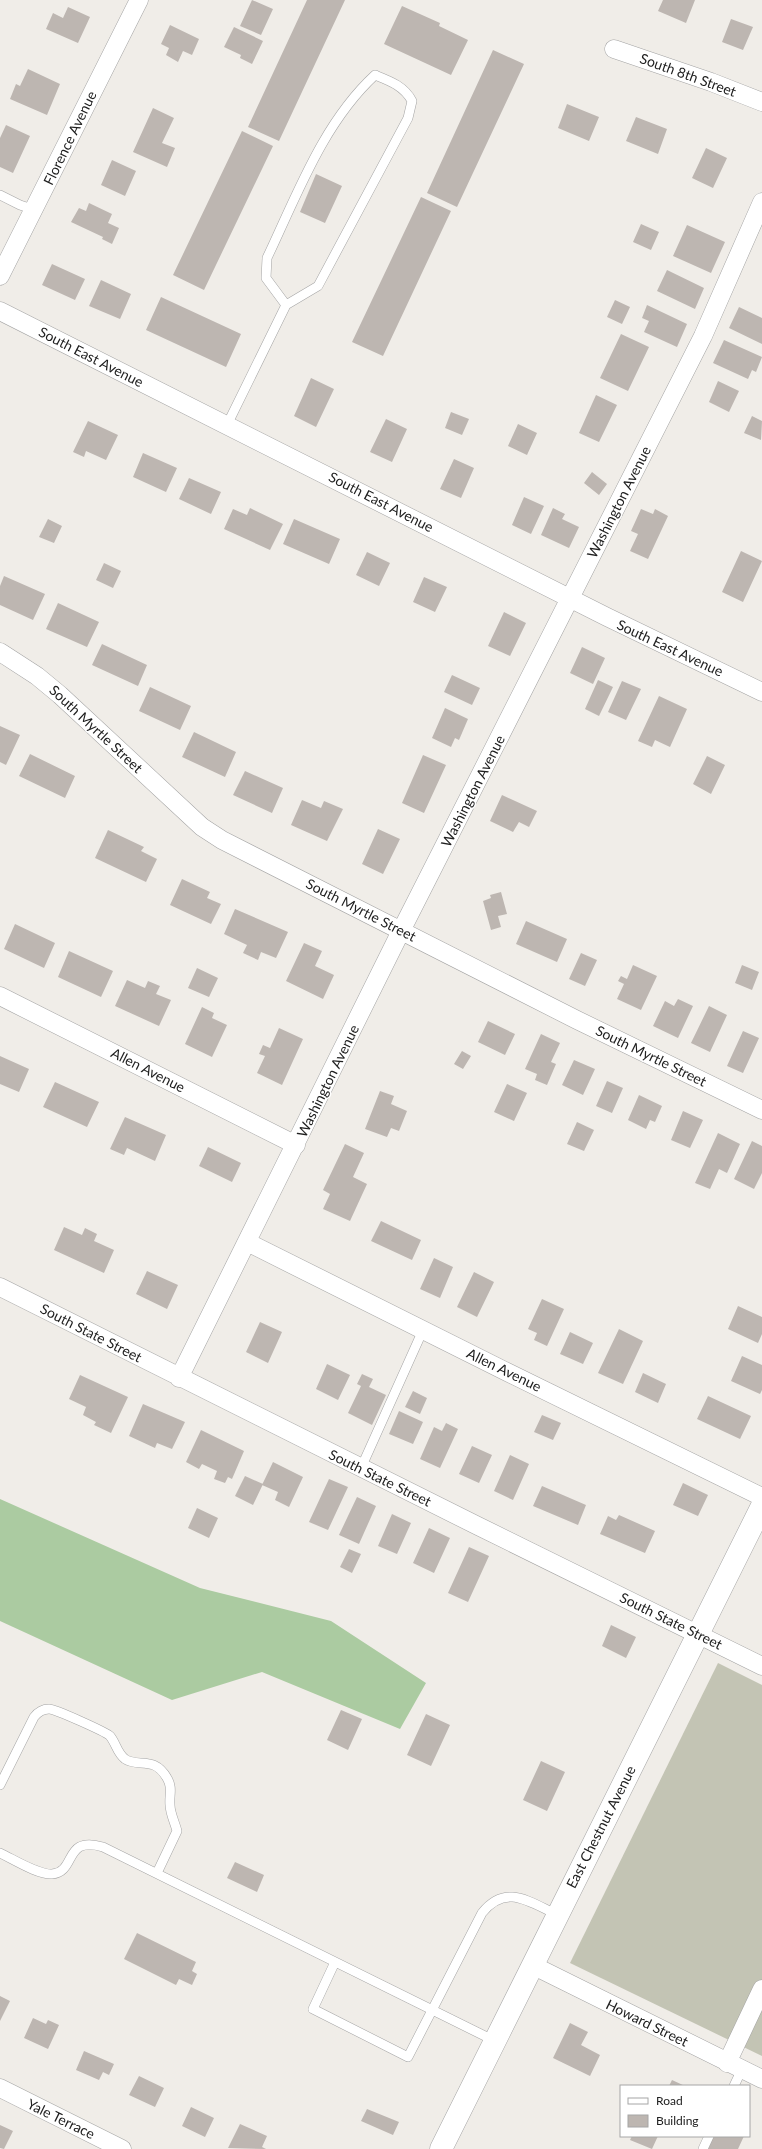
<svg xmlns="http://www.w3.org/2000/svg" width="762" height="2149" font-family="Lato,sans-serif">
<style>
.construction{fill:#c3c4b4}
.forest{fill:#abcba1}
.building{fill:#bdb6b1}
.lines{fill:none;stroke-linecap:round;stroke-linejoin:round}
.service-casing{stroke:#a4a4a4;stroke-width:10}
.minor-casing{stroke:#a4a4a4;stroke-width:19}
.tertiary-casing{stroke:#a4a4a4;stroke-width:23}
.service{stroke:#fff;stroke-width:9}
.minor{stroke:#fff;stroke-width:18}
.tertiary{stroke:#fff;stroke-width:22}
.labels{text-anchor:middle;stroke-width:3;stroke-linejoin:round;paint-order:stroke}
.street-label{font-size:14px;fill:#202020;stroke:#fff}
</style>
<rect width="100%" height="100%" fill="#f0ede8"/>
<path class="construction" d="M718,1663L762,1685V2056L570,1963Z"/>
<path class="forest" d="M0,1499L200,1588L331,1621L426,1683L400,1729L262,1672L172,1700L0,1621Z"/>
<path class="building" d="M252,0L273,9L261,35L240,26Z
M307,0H345L279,141L248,127Z
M663,0H695L686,23L658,11Z
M402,6L440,23L439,26L468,40L451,75L384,44Z
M68,7L90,17L78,43L46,29L53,13L63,18Z
M731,19L753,27L743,50L722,42Z
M170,25L199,39L192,55L183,51L178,62L166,55L169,48L161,44Z
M234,27L263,41L252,64L240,58L241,55L224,47Z
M493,50L524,64L457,207L427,193Z
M28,69L60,84L47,115L10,99L16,84L20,86Z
M567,104L599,117L589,141L558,128Z
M153,108L174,118L162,143L175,148L167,167L133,152Z
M636,117L667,129L658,154L626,141Z
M6,125L30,136L13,173L0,167V138Z
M242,131L273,146L204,290L173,275Z
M706,148L727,158L713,188L692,178Z
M112,160L136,171L125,196L101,185Z
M316,174L342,186L325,223L300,212Z
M421,197L451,211L383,356L352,342Z
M89,203L112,214L108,223L119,228L112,244L102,239L103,237L71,222L79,208L86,211Z
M641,224L659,232L651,250L633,242Z
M687,225L725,242L711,273L673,256Z
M52,264L85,279L75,300L42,285Z
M667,270L704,288L695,309L657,291Z
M101,280L131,294L120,319L89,306Z
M161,297L241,334L226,367L146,330Z
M615,300L630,307L622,324L607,317Z
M647,305L687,324L677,347L644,332L649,321L642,318Z
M739,307L762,318V344L729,328Z
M621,334L649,347L628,391L600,378Z
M724,340L762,357L756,372L752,370L748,379L713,363Z
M311,378L334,389L316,427L294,416Z
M718,381L739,391L729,412L709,402Z
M596,395L617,405L599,442L579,433Z
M451,412L469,419L462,435L445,428Z
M752,416L762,421L761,440L744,433Z
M386,419L407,429L392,462L370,452Z
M88,421L118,435L106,460L86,451L84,457L73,452Z
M518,424L537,433L527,455L508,446Z
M143,453L177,468L166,492L133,477Z
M454,459L474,468L461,498L440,489Z
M592,472L607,484L599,495L584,483Z
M189,478L221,492L211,514L179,499Z
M524,497L544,506L531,534L512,525Z
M250,508L283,524L270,550L224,529L233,509L247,515Z
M553,508L565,514L562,519L579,527L569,548L541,535Z
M641,509L653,514L655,509L668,516L648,559L630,551L638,534L631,531Z
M48,519L62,526L54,543L39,537Z
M294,519L340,539L329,564L283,544Z
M741,551L762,561L743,602L722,592Z
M367,552L390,563L379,586L356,575Z
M104,563L121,571L113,588L96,580Z
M4,576L45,594L33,620L0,605V586Z
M424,577L447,587L435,612L413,602Z
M58,603L99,622L87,647L46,629Z
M504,612L526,623L510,656L488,646Z
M102,644L147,665L138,686L92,665Z
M582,647L605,658L593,684L570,673Z
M452,675L480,688L472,705L444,692Z
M598,680L613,687L599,716L585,709Z
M622,681L641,689L626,720L608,712Z
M150,687L191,706L180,730L139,711Z
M659,696L687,709L670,747L655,740L652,747L638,741Z
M445,708L468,719L459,740L455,738L451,747L432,738Z
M0,726L20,735L6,765L0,762Z
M194,732L236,752L225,777L182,757Z
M30,754L75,776L65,798L19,776Z
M423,755L446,765L424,813L402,803Z
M707,756L725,765L711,794L693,784Z
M245,771L283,788L272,813L233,795Z
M502,795L537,811L529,827L519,822L513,832L490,821Z
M302,800L321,808L324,801L343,809L327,841L291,825Z
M378,829L400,839L383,874L362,864Z
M108,830L144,847L141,851L157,859L146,882L95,858Z
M182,879L210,892L207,898L221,904L211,924L170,905Z
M501,892L507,914L498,916L501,927L491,930L483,901L491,898L490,895Z
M235,909L288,932L276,958L261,952L258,960L243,953L247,945L224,934Z
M526,921L567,939L557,962L516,944Z
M15,924L55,943L44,968L4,949Z
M304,943L322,951L315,966L334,975L323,999L286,981Z
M69,951L113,971L101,997L58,977Z
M581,953L597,960L585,986L569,979Z
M633,965L657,976L641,1010L617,999L624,984L618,981L621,976L627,979Z
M742,965L759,972L752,990L735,983Z
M197,968L218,978L209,997L188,988Z
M127,980L145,988L148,981L160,986L156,994L171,1000L159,1026L115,1006Z
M678,999L693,1006L678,1038L653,1026L665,1001L674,1006Z
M709,1006L727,1015L710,1052L691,1043Z
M202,1007L214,1013L212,1018L227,1025L212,1057L185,1044Z
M488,1021L515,1034L505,1055L478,1042Z
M279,1028L303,1039L282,1085L257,1073L265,1056L259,1054L263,1045L270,1048Z
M743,1031L759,1038L743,1073L727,1066Z
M541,1034L560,1043L551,1062L556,1064L547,1085L535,1080L537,1074L525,1069Z
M462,1051L471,1056L463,1069L454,1064Z
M0,1056L29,1069L19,1092L0,1084Z
M574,1060L595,1069L583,1095L562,1085Z
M607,1081L623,1088L612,1113L596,1106Z
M55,1082L99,1102L87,1127L43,1107Z
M507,1084L527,1093L514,1121L494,1112Z
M380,1091L394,1096L391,1104L407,1111L399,1131L391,1128L387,1137L365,1129Z
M639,1095L662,1106L655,1122L650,1120L646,1129L628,1120Z
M683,1111L703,1120L690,1148L671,1140Z
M125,1117L166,1135L155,1161L127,1148L124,1155L110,1149Z
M577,1122L594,1130L584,1151L567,1144Z
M718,1133L740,1144L727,1173L719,1169L710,1189L695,1183Z
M752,1141L762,1146V1173L754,1189L734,1179Z
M345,1144L364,1153L353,1177L367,1184L350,1221L323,1209L330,1194L323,1190Z
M208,1147L241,1163L232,1182L199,1166Z
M381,1221L421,1240L412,1260L371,1241Z
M64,1227L82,1235L85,1228L97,1234L94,1241L114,1250L104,1273L54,1250Z
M434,1258L453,1267L440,1298L420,1289Z
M147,1271L178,1285L167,1309L136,1294Z
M474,1272L494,1282L477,1317L457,1307Z
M542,1299L564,1309L547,1346L534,1340L537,1333L528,1329Z
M738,1306L762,1317V1334L758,1343L728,1329Z
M260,1322L282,1332L268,1363L246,1352Z
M619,1329L643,1341L623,1384L598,1373Z
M570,1332L593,1343L583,1364L560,1354Z
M742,1356L762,1365V1390L760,1394L731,1381Z
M327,1364L350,1375L338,1400L316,1389Z
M643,1373L666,1384L658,1403L635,1392Z
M362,1374L373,1379L369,1387L386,1395L372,1425L348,1413L361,1386L357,1384Z
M80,1375L128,1397L111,1433L94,1425L96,1422L83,1415L86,1407L69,1399Z
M413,1391L427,1398L420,1414L405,1407Z
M708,1396L751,1416L740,1439L697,1419Z
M143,1404L185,1422L172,1449L157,1443L155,1448L129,1436Z
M399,1411L423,1422L413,1444L389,1434Z
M542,1415L561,1423L553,1440L534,1432Z
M446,1423L458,1429L440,1468L420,1459L434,1427L442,1431Z
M201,1430L244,1451L232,1479L228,1477L225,1483L214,1479L217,1471L202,1464L199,1469L186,1462Z
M472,1446L492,1455L479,1483L459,1474Z
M510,1455L529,1464L513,1500L494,1491Z
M273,1462L303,1477L289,1507L275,1500L278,1492L262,1485Z
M245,1476L263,1484L253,1505L235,1496Z
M329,1479L348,1487L328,1530L309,1522Z
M683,1483L708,1495L698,1516L673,1505Z
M542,1486L586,1505L578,1525L533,1506Z
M357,1497L376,1506L359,1544L339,1535Z
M197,1508L218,1518L209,1538L188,1528Z
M392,1514L411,1523L397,1554L378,1546Z
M619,1515L655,1531L645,1553L600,1534L608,1516L616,1520Z
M429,1528L450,1538L434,1573L413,1563Z
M469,1547L489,1556L468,1602L448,1593Z
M349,1549L361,1554L352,1573L340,1567Z
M611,1625L636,1637L626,1658L602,1646Z
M341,1710L362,1719L348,1750L327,1740Z
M426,1714L450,1725L431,1766L407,1755Z
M541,1761L565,1772L547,1811L523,1800Z
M235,1862L264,1875L257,1892L227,1878Z
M137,1933L196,1962L192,1971L197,1974L192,1985L179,1979L176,1985L124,1959Z
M0,1996L10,2001L0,2021Z
M33,2018L46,2024L48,2020L59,2025L48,2049L24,2038Z
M570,2023L588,2032L581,2045L600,2055L590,2076L553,2058Z
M84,2051L114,2064L109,2075L103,2072L99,2080L76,2070Z
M139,2076L164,2088L155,2107L129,2095Z
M672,2080L685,2086H669Z
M191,2107L214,2118L205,2137L182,2126Z
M367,2109L399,2122L393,2135L361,2121Z
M240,2124L267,2136L262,2147L266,2149L228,2148Z
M0,2125L13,2131L4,2149L0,2148Z
M632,2136H658L652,2149L630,2140Z
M711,2136H744L738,2149H705Z"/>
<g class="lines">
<defs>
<path id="service" d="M0,195L20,205L35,210
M227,425L286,305L318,286L408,118L412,101C404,86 390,81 375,75C323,123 297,195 267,258L266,278L286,305
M361,1468L423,1330
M0,1785L34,1717C38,1712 42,1709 49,1709C55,1709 106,1732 110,1736C116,1743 117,1753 125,1759C138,1768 154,1755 167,1778C173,1788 169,1795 170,1805C170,1813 175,1823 177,1831L157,1873
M0,1853C13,1859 38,1875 52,1874C77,1872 63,1835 103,1847L495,2041
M335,1962L313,2009L408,2057L482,1913C506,1883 529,1902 558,1915
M734,2086L742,2069
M703,2149L709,2136"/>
<path id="minor" d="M614,49L711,82L762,102
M0,276L139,0
M0,311L607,617L762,692
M0,652L37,676L60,695L202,827L222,840L577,1020L762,1110
M0,996L296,1145
M247,1242L507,1372L762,1497
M0,1287L478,1526L762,1666
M179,1378L401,931L703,336L762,202
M532,1965L762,2079
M727,2063L762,1989
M0,2088L122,2149"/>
<path id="tertiary" d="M441,2149L762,1506"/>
</defs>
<use href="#service" class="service-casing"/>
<use href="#minor" class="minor-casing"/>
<use href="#tertiary" class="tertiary-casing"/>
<use href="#service" class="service"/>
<use href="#minor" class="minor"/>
<use href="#tertiary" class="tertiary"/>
</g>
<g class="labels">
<g class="street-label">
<text transform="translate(688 75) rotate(20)" y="5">South 8th Street</text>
<text transform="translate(70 138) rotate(-64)" y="5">Florence Avenue</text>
<text transform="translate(91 357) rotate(27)" y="5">South East Avenue</text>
<text transform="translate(381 502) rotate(27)" y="5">South East Avenue</text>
<text transform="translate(619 502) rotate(-63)" y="5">Washington Avenue</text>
<text transform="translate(670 648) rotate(25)" y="5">South East Avenue</text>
<text transform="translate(96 729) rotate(43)" y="5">South Myrtle Street</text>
<text transform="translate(473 791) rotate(-63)" y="5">Washington Avenue</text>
<text transform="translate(361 910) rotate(27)" y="5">South Myrtle Street</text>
<text transform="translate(651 1056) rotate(26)" y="5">South Myrtle Street</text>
<text transform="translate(148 1070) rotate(27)" y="5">Allen Avenue</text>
<text transform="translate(328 1081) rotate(-64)" y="5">Washington Avenue</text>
<text transform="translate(91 1333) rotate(27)" y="5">South State Street</text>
<text transform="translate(504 1370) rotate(26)" y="5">Allen Avenue</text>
<text transform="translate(380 1478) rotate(26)" y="5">South State Street</text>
<text transform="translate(671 1621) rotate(26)" y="5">South State Street</text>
<text transform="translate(601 1827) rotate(-63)" y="5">East Chestnut Avenue</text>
<text transform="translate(647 2023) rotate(26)" y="5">Howard Street</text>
<text transform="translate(61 2119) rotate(26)" y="5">Yale Terrace</text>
</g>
</g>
<rect x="620" y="2085" width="130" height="52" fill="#ffffff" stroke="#a6a6a6"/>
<rect x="628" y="2098" width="20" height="6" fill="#ffffff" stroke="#a6a6a6"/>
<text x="656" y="2105" font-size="12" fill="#202020">Road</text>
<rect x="628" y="2115" width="20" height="12" fill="#bdb6b1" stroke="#a6a6a6"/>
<text x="656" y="2125" font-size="12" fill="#202020">Building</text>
</svg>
